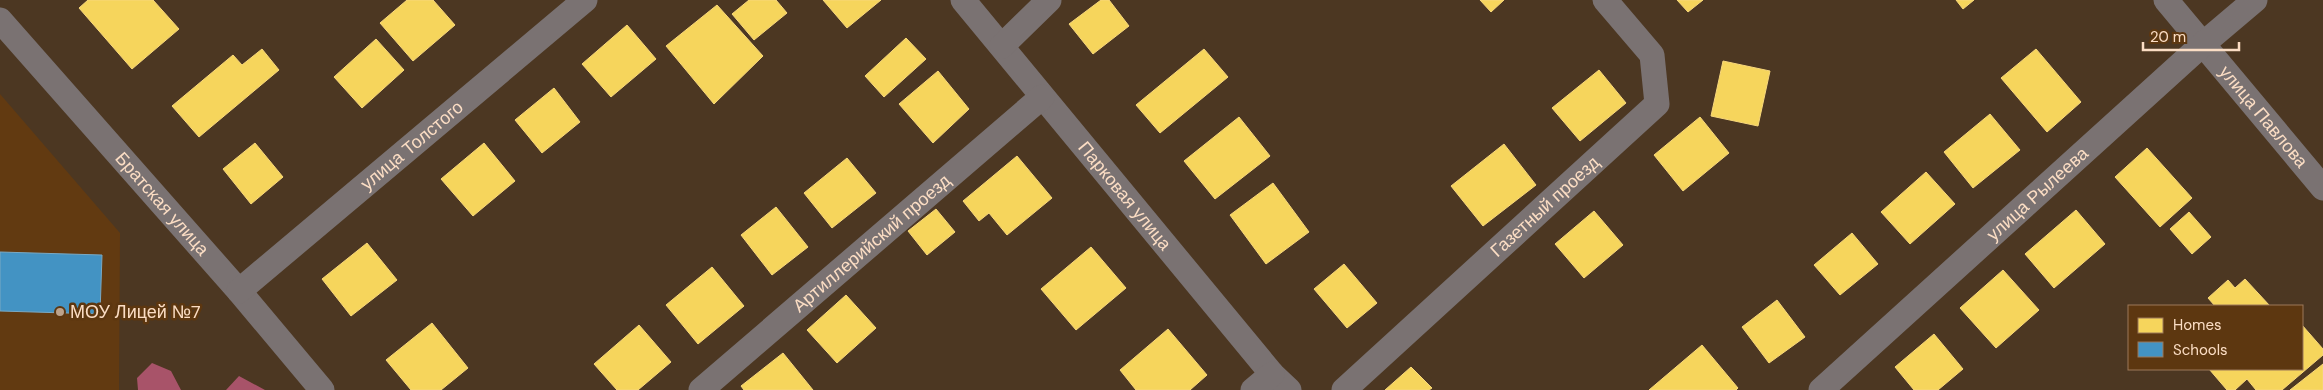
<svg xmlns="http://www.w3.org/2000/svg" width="2323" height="390" font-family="'DM Sans',sans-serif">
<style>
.built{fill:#623a11}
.forest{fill:#a85369}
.homes{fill:#f6d55c;stroke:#f8d77b}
.schools{fill:#4393c3;stroke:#7aa9c3}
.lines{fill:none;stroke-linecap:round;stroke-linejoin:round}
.minor{stroke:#7a7272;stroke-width:25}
.poi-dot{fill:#bea38b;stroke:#5d3710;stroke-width:2}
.labels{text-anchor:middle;stroke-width:5;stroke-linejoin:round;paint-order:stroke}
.street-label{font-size:18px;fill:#fbddc4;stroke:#5d3710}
.poi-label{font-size:18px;fill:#fbddc4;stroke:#5d3710;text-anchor:start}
</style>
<rect width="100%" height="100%" fill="#4c3722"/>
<path class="built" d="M0,94L120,233L119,390H0Z"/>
<path class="forest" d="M152,363L171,371L181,390H138L137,378Z
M239,376L265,390H226Z"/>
<path class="homes" d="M88,0H153L179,29L132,69L79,8Z
M407,0H433L455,25L413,61L380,23Z
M749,0H776L787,13L754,40L732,14Z
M823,0H881L847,28Z
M1101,0H1109L1129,26L1093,54L1069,24Z
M1480,0H1504L1491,12Z
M1677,0H1703L1688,12Z
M1956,0H1974L1963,9Z
M717,5L763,56L714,104L666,46Z
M627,25L656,59L611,97L582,64Z
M906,38L926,59L884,97L865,76Z
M376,39L404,70L362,108L334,77Z
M262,49L279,70L199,137L172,106L233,55L242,65Z
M1204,49L1228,77L1160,133L1136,105Z
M2036,49L2081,102L2047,132L2001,78Z
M1723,61L1770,71L1758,126L1711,116Z
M1599,70L1626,103L1580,141L1552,108Z
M938,71L969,109L933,143L899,104Z
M554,88L580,122L542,153L515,120Z
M1990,114L2020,150L1973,188L1944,152Z
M1239,117L1270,156L1215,199L1184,161Z
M1700,117L1729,153L1683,191L1654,155Z
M255,143L283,177L251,204L223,169Z
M484,143L515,181L473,216L441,179Z
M1504,144L1536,185L1483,226L1451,186Z
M2147,148L2192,198L2160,227L2115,177Z
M1017,156L1052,198L1007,235L989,213L979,221L963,201Z
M847,158L876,193L832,228L804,193Z
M1926,172L1955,204L1910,244L1881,212Z
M1273,183L1309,232L1266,264L1230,215Z
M776,207L808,247L772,275L741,235Z
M936,209L955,232L927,255L908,231Z
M2076,210L2105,244L2054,288L2025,254Z
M1594,211L1623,245L1584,278L1555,244Z
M2189,212L2211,237L2192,254L2170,229Z
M1852,233L1878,264L1840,295L1814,265Z
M367,243L397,280L351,316L322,279Z
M1091,247L1126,288L1076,330L1041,289Z
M1344,264L1377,303L1347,328L1314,289Z
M712,267L744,306L698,344L666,305Z
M2003,270L2039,310L1996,348L1960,308Z
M2245,279L2270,306H2215L2208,298L2228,280L2235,288Z
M846,295L876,328L837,363L807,330Z
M1777,300L1805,337L1769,363L1742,327Z
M432,323L468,368L441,390H411L386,360Z
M639,325L671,362L638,390H617L594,364Z
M2302,325L2323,349V355L2282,390H2256L2247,379L2235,390H2227L2209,369H2302Z
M1168,329L1207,375L1190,390H1136L1120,370Z
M1934,334L1963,369L1938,390H1914L1895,367Z
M1702,345L1738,388L1736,390H1649Z
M783,353L813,390H744L741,386Z
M2323,364V390H2290Z
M1411,367L1432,388L1429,390H1385Z"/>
<path class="schools" d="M0,252L102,255L100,314L0,311Z"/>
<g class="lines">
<g class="minor">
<path id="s1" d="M963,0L1272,374L1289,390"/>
<path id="s2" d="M2166,0L2323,188"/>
<path id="s3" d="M0,20L239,291L322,390"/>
<path d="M1002,46L1049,0"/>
<path id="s4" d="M239,291L585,0"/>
<path id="s5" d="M701,390L1042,97"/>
<path d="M1253,390L1272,374"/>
<path id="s6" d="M1344,390L1657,104L1652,55L1605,0"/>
<path id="s7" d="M1821,390L2203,44L2255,0"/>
</g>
</g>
<circle class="poi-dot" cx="60" cy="312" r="5"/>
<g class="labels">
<g class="street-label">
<text dy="6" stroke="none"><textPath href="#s2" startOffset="152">улица Павлова</textPath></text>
<text dy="6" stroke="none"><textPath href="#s4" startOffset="226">улица Толстого</textPath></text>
<text dy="6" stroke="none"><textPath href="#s7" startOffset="292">улица Рылеева</textPath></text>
<text dy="6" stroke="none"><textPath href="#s1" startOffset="254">Парковая улица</textPath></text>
<text dy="6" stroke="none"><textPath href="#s3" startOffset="245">Братская улица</textPath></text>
<text dy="6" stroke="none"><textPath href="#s6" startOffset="272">Газетный проезд</textPath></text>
<text dy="6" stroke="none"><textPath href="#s5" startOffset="225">Артиллерийский проезд</textPath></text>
</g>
<g class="poi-label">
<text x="70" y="318">МОУ Лицей №7</text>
</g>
</g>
<rect x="2128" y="305" width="175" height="65" fill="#5d3710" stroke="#9c7958"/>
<rect x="2138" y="318" width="25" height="15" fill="#f6d55c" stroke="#9c7958"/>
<text x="2173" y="330" font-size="15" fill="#fbddc4">Homes</text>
<rect x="2138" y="342" width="25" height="15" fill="#4393c3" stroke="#9c7958"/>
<text x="2173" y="355" font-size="15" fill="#fbddc4">Schools</text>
<path d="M2143 42v8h96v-8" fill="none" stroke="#fbddc4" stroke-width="2.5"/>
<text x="2150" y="42" font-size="15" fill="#fbddc4" stroke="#5d3710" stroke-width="4" paint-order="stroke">20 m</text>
</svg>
